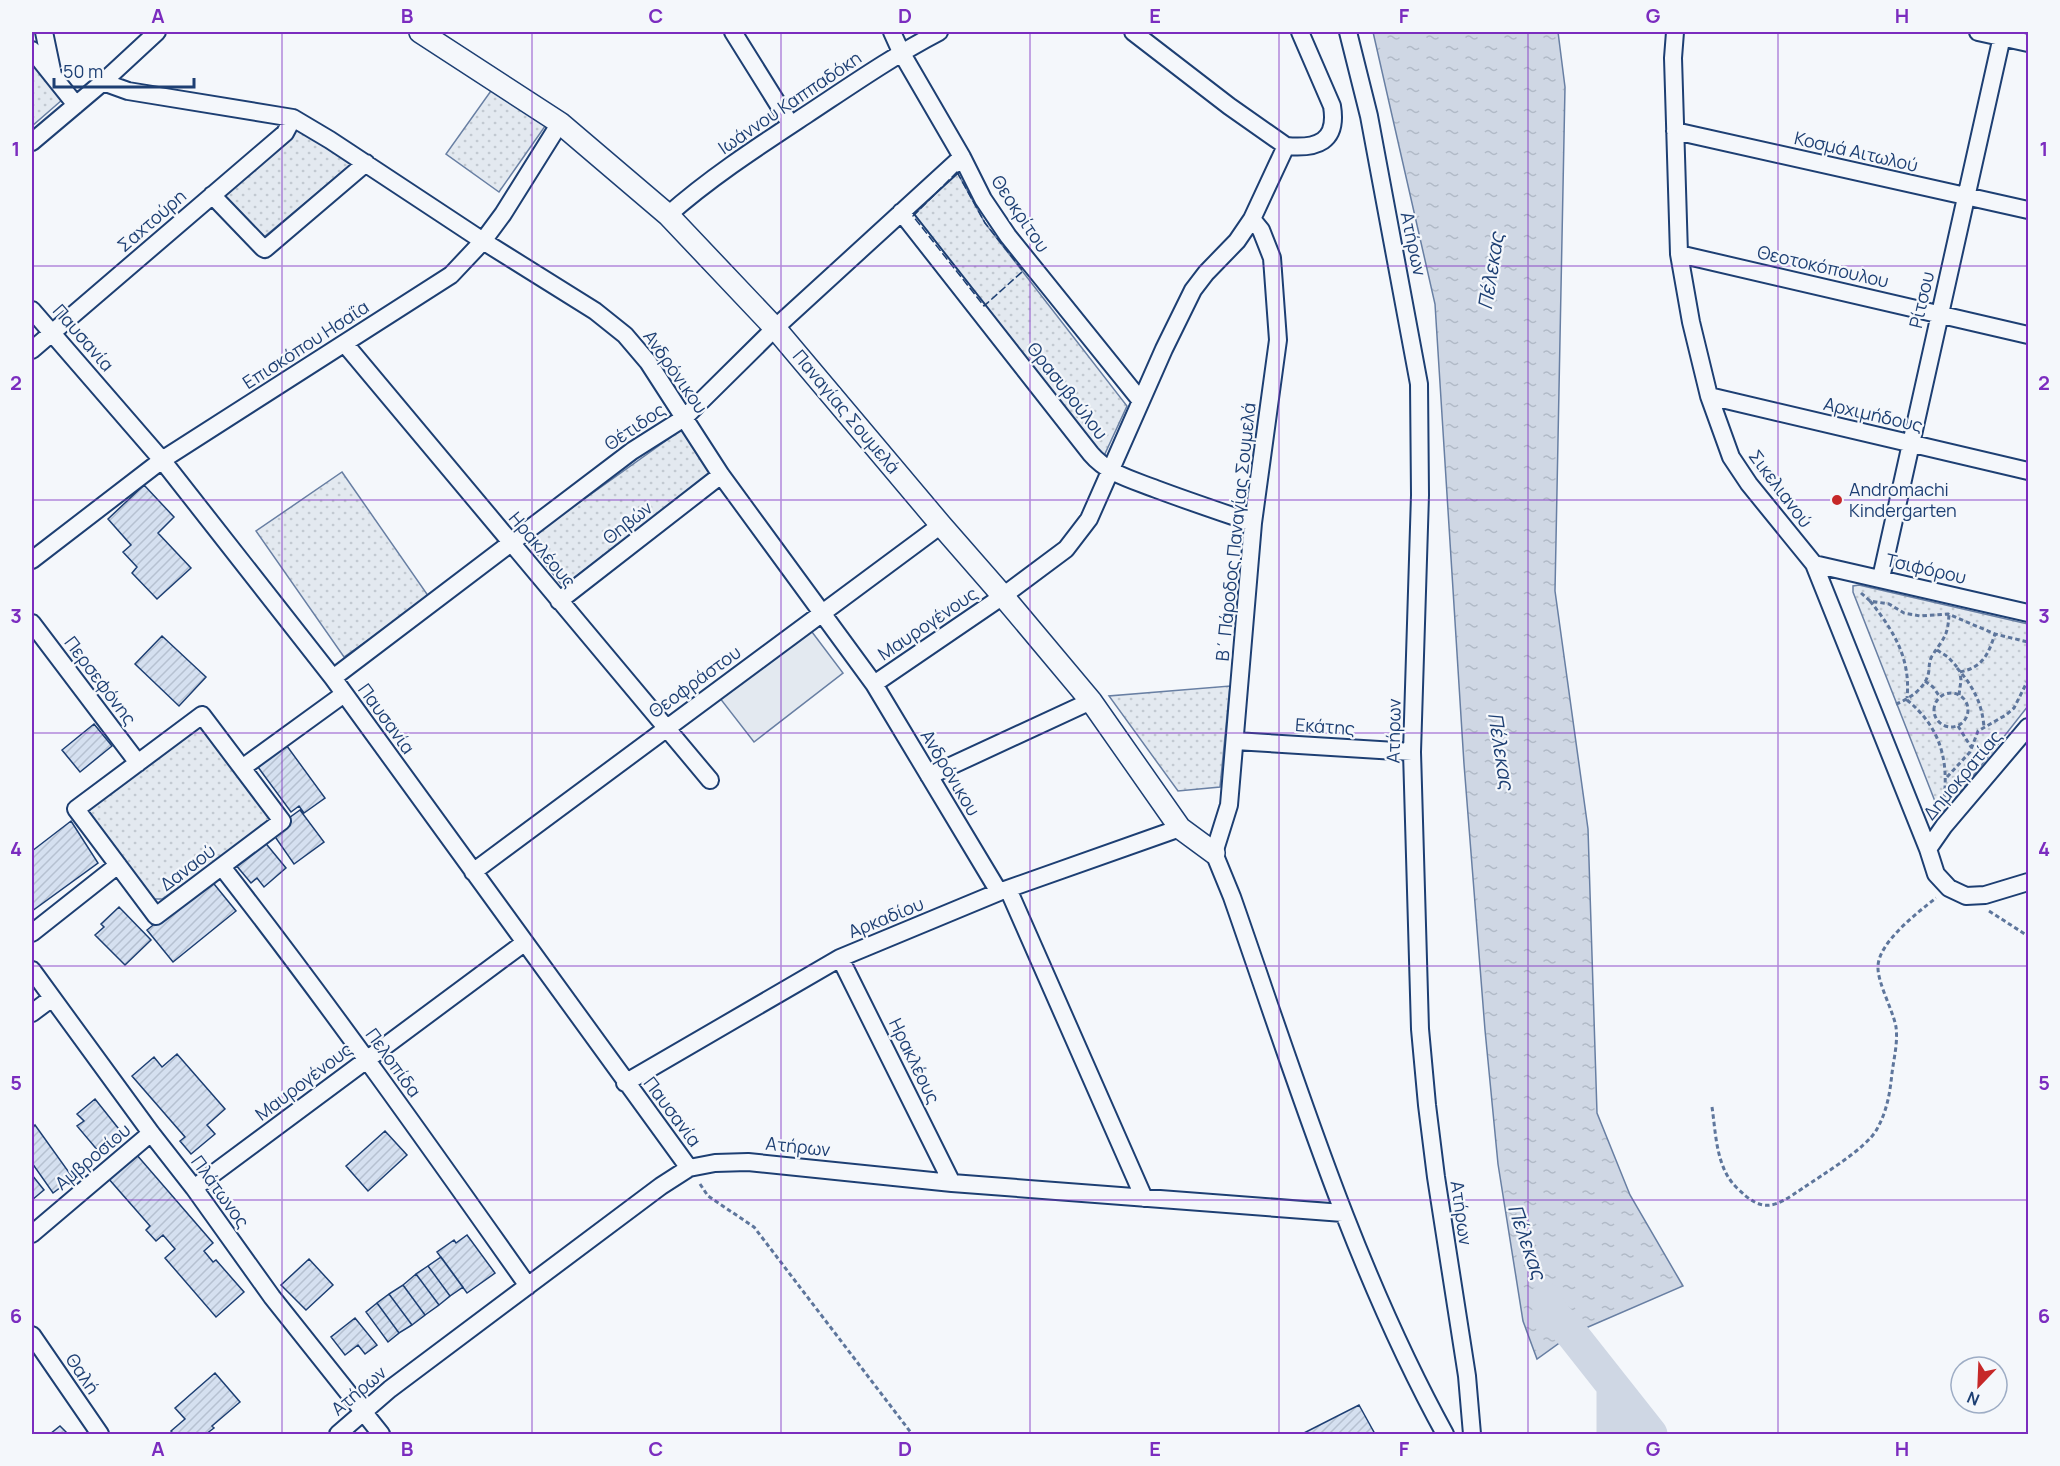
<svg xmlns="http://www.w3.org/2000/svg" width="2060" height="1466" font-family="Manrope,sans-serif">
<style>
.green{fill:url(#green-dots);stroke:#687fa3;stroke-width:1.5}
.pitch{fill:#e3e9f0;stroke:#687fa3;stroke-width:1.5}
.water{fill:url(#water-ripples);stroke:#687fa3;stroke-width:1.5}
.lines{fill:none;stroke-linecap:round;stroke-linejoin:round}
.river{stroke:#cfd7e4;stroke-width:33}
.building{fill:url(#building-hatch);stroke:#1d3f73;stroke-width:1.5}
.minor-casing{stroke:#1d3f73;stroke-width:20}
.tertiary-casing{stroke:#1d3f73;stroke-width:24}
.path{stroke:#5e769c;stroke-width:3;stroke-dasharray:4.5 3;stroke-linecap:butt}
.minor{stroke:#f4f7fb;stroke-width:16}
.tertiary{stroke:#f4f7fb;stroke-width:21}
.fence{stroke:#1d3f73;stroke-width:1.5;stroke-dasharray:8 3;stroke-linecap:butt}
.grid{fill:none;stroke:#7b2cbf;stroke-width:1.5;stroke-opacity:0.55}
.poi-dot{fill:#c62828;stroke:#f4f7fb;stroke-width:2}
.labels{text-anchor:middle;stroke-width:4.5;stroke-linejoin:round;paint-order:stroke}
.street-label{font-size:18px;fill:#1d3f73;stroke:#f4f7fb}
.poi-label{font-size:18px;fill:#1d3f73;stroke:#f4f7fb;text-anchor:start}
.water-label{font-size:20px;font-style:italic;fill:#1d3f73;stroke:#f4f7fb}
.neatline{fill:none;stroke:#7b2cbf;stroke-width:2}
.grid-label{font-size:20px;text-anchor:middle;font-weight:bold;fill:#7b2cbf}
</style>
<defs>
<pattern id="green-dots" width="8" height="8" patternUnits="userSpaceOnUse" patternTransform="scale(1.5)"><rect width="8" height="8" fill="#e3e9f0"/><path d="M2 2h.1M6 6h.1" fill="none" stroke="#c2c9d1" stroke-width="1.8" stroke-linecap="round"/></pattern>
<pattern id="water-ripples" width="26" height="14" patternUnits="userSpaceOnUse" patternTransform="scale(1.5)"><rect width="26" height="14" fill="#cfd7e4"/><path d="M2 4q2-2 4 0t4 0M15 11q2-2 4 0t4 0" fill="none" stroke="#b1bac7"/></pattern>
<pattern id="building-hatch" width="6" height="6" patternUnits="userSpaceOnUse" patternTransform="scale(1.5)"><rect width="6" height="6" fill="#d5e0f0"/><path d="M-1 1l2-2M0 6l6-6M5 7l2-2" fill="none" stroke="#b6c1d1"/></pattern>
</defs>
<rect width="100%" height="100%" fill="#f4f7fb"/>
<path class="green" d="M32,62L62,100L32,126Z
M493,88L548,122L499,192L446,154Z
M298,125L354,162L264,237L221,193Z
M957,172L985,223L1127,406L1103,458L913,216Z
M681,430L688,431L712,466L710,474L566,584H561L529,544L528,539Z
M342,472L429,597L344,657L256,531Z
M1859,585L2028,624V706L1947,809L1942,812L1938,809L1853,592V586Z
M1230,686L1220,787L1178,791L1109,696Z
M196,727L205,728L271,817L268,825L162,899H152L89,817L90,806Z"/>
<path class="pitch" d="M809,628L843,673L754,742L719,697Z"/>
<path class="water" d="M1373,32H1558L1565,87L1555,591L1588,829L1597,1113L1630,1195L1683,1286L1572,1334L1537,1359L1523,1321L1498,1164L1485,1030L1464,764L1435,304Z"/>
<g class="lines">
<path class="river" d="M1546,1299L1551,1312L1572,1334L1651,1434
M1613,1434V1388"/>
</g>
<path class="building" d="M144,485L174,517L158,533L191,568L157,599L132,573L137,567L123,552L131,545L108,519Z
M162,636L206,677L179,706L135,664Z
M94,724L112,746L80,772L62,750Z
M284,742L325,798L304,813L299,806L291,812L255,763Z
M300,810L324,842L294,864L271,831Z
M71,821L98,863L32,911V851Z
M263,840L286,868L264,887L257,878L251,883L235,864Z
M210,879L236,911L173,962L147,930Z
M119,907L151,940L125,965L95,935L104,927L101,924Z
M177,1054L225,1109L207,1125L215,1134L191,1154L180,1141L185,1137L132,1076L154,1057L162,1067Z
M95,1099L122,1133L99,1152L77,1126L84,1121L77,1114Z
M35,1125L73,1178L53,1193L32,1163V1128Z
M385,1131L407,1155L368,1191L346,1166Z
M136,1154L213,1243L204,1251L213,1262L216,1260L244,1292L216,1317L165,1258L175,1249L163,1235L156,1241L146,1230L150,1226L108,1178Z
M32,1175L44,1190L32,1200Z
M467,1235L495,1273L467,1293L437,1252L454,1240L456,1243Z
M441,1257L463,1287L450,1296L428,1266Z
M309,1259L333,1285L306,1310L281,1285Z
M428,1266L450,1296L439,1305L416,1274Z
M416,1274L439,1305L425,1315L403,1285Z
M403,1285L425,1315L412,1325L389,1294Z
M389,1294L412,1325L399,1333L377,1303Z
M377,1303L399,1333L388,1342L366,1312Z
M355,1318L377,1345L365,1354L358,1345L345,1355L331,1337Z
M215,1373L240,1402L212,1426L214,1428L206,1434H174L171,1431L185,1419L175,1408Z
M1359,1405L1375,1434H1302Z
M60,1426L68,1434H50Z"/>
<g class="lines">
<defs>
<path id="minor" d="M44,32L53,75
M733,32L791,125
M892,32L901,52L962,157L983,199L1008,236L1141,401
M1133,32L1229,106L1286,146
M1348,32L1369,116L1419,384L1420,495L1412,752L1420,1029L1427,1105L1436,1177L1467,1376L1472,1434
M1675,32L1673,58L1679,254L1691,322L1709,396L1731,457L1749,484L1814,564L1928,849L1936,874L1949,888L1966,896L1985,895L2028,882
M1978,32L2028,43
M32,50L76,105
M103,82L128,91L293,118L330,140L483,241L595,311L625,335L648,362L721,475L874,684L999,892
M1675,131L2028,210
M32,142L103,82L157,32
M1286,146C1317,149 1338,142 1332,106L1300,32
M212,195L263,248L265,249L366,163
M901,212L1091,454C1108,474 1133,480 1156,489C1188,501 1221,512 1253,523
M668,215C711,177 759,146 806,115C850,86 893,56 939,32
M1252,219L1261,230L1272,258L1278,340L1253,523L1229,805L1214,853L1232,897C1295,1077 1353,1267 1445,1434
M1679,254L2028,335
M32,310L162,460L333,678L689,1168
M345,344L710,780
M32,350L285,133L293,118
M1709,396L2028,471
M32,560L162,460L451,275L483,241L503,214L560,123
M1814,564L2028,613
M1881,578L2003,32
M559,601L721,475
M32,623L138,763
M333,678L632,451L684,418L775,328L962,157
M874,684L1003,596L1066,549L1089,519L1164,349L1193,290L1206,273L1237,241L1252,219L1286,146
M202,715L282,821L156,916L76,809Z
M1235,741L1412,752
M242,768L344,694
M929,776L1091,701
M1928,849L1944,826L2028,727
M222,867C328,1003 428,1144 528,1286
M473,872L941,525
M1008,889L1144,1198
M32,933L118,865
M840,958L952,1183
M32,970L151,1133L194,1188L272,1297L381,1434
M32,1013L52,998
M625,1083L840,958L999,892L1180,828
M194,1188L524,943
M32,1234L151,1133
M32,1335L100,1434
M338,1434L390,1389L661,1186L689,1168L715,1163L748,1162L952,1183L1343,1213"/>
<path id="tertiary" d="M420,32L560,123L668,215L775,328L941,525L1003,596L1091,701L1180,828L1214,853"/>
</defs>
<use href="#minor" class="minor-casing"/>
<use href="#tertiary" class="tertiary-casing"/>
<path class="path" d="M1861,593L1870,601L1889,604L1904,613L1920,616L1948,614L1995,634L2028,642
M1870,601C1894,631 1911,659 1907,698
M1937,650L1948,657L1957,667
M1957,668C1973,686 1982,703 1984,727
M1960,672C1983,667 1988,655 1995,634
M1925,681L1933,687L1940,697
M1934 710a17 17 0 1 1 34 0a17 17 0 1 1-34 0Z
M1959,695L1961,680L1960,673
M1907,700C1939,726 1949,758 1944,799
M1896,704C1909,699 1924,689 1928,675C1930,669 1928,663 1932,656C1944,637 1948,637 1949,613
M1958,726L1971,747
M1947,777L1970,752L1978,731L2006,715L2014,708L2028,680
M1989,911L2028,936
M1712,1107C1716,1134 1716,1168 1737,1188C1763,1214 1774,1208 1803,1188C1822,1175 1867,1148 1877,1129C1887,1111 1890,1093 1892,1073C1894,1058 1898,1042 1896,1027C1893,1010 1877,982 1878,966C1879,942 1918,912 1936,898
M700,1184L708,1196L754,1227L912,1434"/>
<use href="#minor" class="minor"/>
<use href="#tertiary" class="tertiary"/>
<path class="fence" d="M957,172L985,223L1023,271L984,306L913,216Z"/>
</g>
<path class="grid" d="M282,32V1434M532,32V1434M781,32V1434M1030,32V1434M1279,32V1434M1528,32V1434M1778,32V1434M32,266H2028M32,500H2028M32,733H2028M32,966H2028M32,1200H2028"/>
<circle class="poi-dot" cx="1837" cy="500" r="6"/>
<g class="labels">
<g class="street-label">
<text transform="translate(790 103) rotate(-34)" y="6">Ιωάννου Καππαδόκη</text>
<text transform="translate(1856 152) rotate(13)" y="6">Κοσμά Αιτωλού</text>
<text transform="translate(1020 214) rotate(56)" y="6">Θεοκρίτου</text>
<text transform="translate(152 221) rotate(-41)" y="6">Σαχτούρη</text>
<text transform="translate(1413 244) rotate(78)" y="6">Ατήρων</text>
<text transform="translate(1823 267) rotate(13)" y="6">Θεοτοκόπουλου</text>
<text transform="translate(1922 300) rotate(-77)" y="6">Ρίτσου</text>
<text transform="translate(83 338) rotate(49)" y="6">Παυσανία</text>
<text transform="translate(306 345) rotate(-33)" y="6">Επισκόπου Ησαΐα</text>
<text transform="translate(675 372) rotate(55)" y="6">Ανδρόνικου</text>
<text transform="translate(1067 391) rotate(52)" y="6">Θρασυβούλου</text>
<text transform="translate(846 412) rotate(50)" y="6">Παναγίας Σουμελά</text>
<text transform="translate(1873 415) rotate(13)" y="6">Αρχιμήδους</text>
<text transform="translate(635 427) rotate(-34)" y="6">Θέτιδος</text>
<text transform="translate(1780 489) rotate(53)" y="6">Σικελιανού</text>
<text transform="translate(628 523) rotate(-38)" y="6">Θηβών</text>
<text transform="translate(1236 532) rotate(-84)" y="6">Β΄ Πάροδος Παναγίας Σουμελά</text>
<text transform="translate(542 550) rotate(50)" y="6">Ηρακλέους</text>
<text transform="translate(1926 569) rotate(13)" y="6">Τσιφόρου</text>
<text transform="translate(928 624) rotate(-34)" y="6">Μαυρογένους</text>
<text transform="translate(100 681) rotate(53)" y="6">Περσεφόνης</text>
<text transform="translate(695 682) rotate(-36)" y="6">Θεοφράστου</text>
<text transform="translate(386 719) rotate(54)" y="6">Παυσανία</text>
<text transform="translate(1325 727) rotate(4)" y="6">Εκάτης</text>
<text transform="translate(1394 731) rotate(-89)" y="6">Ατήρων</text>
<text transform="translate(950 773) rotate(59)" y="6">Ανδρόνικου</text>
<text transform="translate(1963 775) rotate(-50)" y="6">Δημοκρατίας</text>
<text transform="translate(188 868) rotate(-37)" y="6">Δαναού</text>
<text transform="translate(886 918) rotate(-22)" y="6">Αρκαδίου</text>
<text transform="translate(914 1061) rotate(64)" y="6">Ηρακλέους</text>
<text transform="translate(393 1063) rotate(54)" y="6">Πελοπίδα</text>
<text transform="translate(304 1082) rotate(-37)" y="6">Μαυρογένους</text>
<text transform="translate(672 1112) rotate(53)" y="6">Παυσανία</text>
<text transform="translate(798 1147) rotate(6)" y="6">Ατήρων</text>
<text transform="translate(93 1157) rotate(-40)" y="6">Αμβροσίου</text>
<text transform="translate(220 1192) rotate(54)" y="6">Πλάτωνος</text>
<text transform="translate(1461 1213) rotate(82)" y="6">Ατήρων</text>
<text transform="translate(82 1374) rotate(56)" y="6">Θαλή</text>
<text transform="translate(359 1391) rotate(-40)" y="6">Ατήρων</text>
</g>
<g class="poi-label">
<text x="1849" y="496">Andromachi<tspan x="1849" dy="21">Kindergarten</tspan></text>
</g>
<g class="water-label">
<text transform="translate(1491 271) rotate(-81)" y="7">Πέλεκας</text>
<text transform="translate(1501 751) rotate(81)" y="7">Πέλεκας</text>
<text transform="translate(1527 1242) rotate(71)" y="7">Πέλεκας</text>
</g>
</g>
<rect width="2060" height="1466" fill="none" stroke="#f4f7fb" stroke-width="66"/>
<g transform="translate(1979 1385) rotate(203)"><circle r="28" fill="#f4f7fb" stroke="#9eadc5" stroke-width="1.5"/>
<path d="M0-4.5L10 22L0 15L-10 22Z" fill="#c62828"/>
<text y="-9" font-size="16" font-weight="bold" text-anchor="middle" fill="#1d3f73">N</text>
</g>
<path d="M54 78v9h140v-9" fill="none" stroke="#1d3f73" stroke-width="3"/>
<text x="63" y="78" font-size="18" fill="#1d3f73" stroke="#f4f7fb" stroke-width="4.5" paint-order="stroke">50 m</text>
<rect x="33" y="33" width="1994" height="1400" class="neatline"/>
<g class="grid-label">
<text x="158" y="23">A</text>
<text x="407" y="23">B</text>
<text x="656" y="23">C</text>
<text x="905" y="23">D</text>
<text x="1155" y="23">E</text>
<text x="1404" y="23">F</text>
<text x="1653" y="23">G</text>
<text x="1902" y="23">H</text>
<text x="16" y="156">1</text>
<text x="2044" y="156">1</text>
<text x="16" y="390">2</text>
<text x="2044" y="390">2</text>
<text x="16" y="623">3</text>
<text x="2044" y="623">3</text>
<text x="16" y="856">4</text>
<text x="2044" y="856">4</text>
<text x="16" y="1090">5</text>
<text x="2044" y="1090">5</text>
<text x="16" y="1323">6</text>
<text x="2044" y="1323">6</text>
<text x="158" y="1456">A</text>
<text x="407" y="1456">B</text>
<text x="656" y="1456">C</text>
<text x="905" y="1456">D</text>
<text x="1155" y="1456">E</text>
<text x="1404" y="1456">F</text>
<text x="1653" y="1456">G</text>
<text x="1902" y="1456">H</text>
</g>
</svg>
